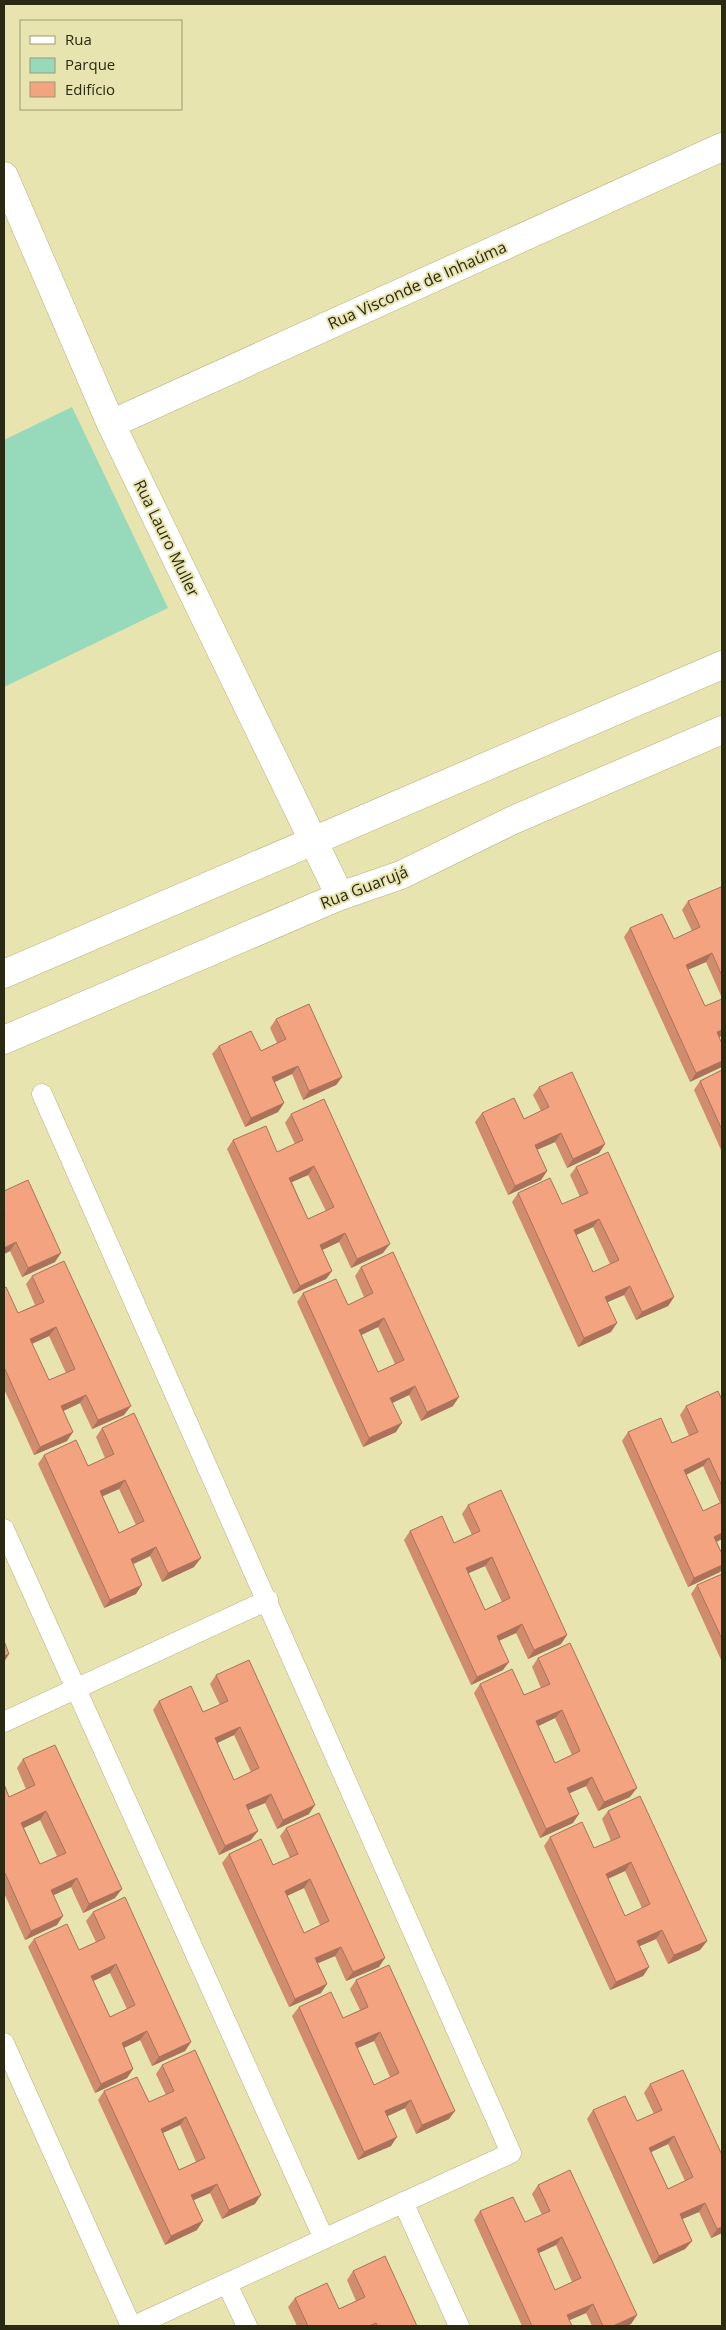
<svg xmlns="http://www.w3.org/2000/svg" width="726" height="2330" font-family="'Open Sans',sans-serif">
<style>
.green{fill:#97d9bb}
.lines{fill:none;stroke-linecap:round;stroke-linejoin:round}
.service-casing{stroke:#b5b17e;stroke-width:21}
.minor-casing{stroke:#b5b17e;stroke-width:29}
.tertiary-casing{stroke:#b5b17e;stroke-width:29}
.service{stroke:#fff;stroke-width:20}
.minor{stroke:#fff;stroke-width:28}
.tertiary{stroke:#fff;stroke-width:28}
.wall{fill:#d18c6e;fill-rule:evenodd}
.shaded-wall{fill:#aa725a}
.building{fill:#f3a380;stroke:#aa725a;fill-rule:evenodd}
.labels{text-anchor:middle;stroke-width:4;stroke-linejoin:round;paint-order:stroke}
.street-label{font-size:16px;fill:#2a2914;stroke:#e8e4af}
</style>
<rect width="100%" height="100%" fill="#e8e4af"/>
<path class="green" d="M72,407L168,608L4,687V440Z"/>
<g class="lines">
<defs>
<path id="service" d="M42,1094L511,2153L134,2326
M4,1529L324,2239
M4,1722L268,1600
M4,2043L131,2326
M403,2202L459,2326
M227,2284L247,2326"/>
<path id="minor" d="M4,176L111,424L340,896
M111,424L722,147"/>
<path id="tertiary" d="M4,974L722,665
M4,1040L340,896L401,875L511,821L722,730"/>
</defs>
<use href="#service" class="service-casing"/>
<use href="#minor" class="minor-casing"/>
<use href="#tertiary" class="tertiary-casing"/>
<use href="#service" class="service"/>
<use href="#minor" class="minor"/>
<use href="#tertiary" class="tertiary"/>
</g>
<path class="wall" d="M722,890V998L706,962L688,970L722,1044L690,1082L624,937L630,928L674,939L692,931L682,910L688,901Z
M276,1019L342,1077L336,1085L303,1100L292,1074L275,1082L284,1103L278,1112L245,1127L212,1054L219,1046L261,1051L277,1043L270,1028Z
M722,1070V1152L694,1090L700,1081Z
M539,1087L605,1144L599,1153L567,1168L555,1142L537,1150L547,1171L541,1180L508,1195L475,1122L482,1113L524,1119L541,1111L533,1095Z
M291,1114L383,1253L351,1268L339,1242L322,1250L332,1271L326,1279L293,1294L227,1149L233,1140L277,1152L295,1144L285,1123ZM308,1175L326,1211L308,1219L292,1182Z
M576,1167L674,1297L668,1306L636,1320L624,1295L607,1302L611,1332L578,1347L512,1202L518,1193L562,1204L580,1197L570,1175ZM593,1227L610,1264L593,1272L576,1235Z
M4,1191L55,1262L22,1277L10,1251L4,1254Z
M361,1267L453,1406L421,1421L409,1395L392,1403L396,1432L363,1447L297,1302L303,1293L348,1305L364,1297L355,1276ZM378,1327L395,1364L378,1372L361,1335Z
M32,1276L124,1415L92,1429L80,1403L63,1411L67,1441L34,1455L4,1389V1288L18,1313L35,1305L26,1284ZM49,1336L66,1373L49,1380L32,1344Z
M722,1400V1539L717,1542L722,1554V1569L720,1572L688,1587L622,1441L628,1432L672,1443L689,1436L680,1415L686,1406ZM703,1466L720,1503L703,1511L686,1475Z
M102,1428L194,1567L162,1582L150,1556L133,1564L136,1594L104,1608L38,1464L44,1455L88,1466L105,1458L96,1437ZM119,1489L136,1525L119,1533L102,1496Z
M468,1505L567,1635L561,1644L528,1659L516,1633L499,1641L503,1670L471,1685L404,1540L410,1531L454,1543L472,1535L462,1514ZM485,1566L502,1602L485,1610L468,1573Z
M722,1574V1662L691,1594L697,1585Z
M538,1658L630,1797L598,1811L586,1786L569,1793L573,1823L540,1838L474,1693L480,1684L524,1695L541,1688L532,1667ZM555,1718L572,1755L555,1763L538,1726Z
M216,1675L309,1814L277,1829L265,1803L248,1810L251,1840L219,1855L153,1710L159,1701L203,1712L220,1705L210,1684ZM234,1735L251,1772L234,1780L217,1743Z
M23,1759L115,1898L83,1913L71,1887L54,1895L57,1925L25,1940L4,1893V1784L9,1797L26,1789L17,1768ZM40,1820L57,1856L40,1864L24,1828Z
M608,1811L707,1941L700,1950L668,1964L656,1939L639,1946L649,1967L643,1976L610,1990L544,1846L550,1837L594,1848L611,1841L602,1819ZM625,1871L642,1908L625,1916L608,1879Z
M286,1828L379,1967L346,1981L335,1956L318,1963L321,1993L289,2007L222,1863L229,1854L273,1865L290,1858L280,1836ZM304,1888L320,1925L304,1933L287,1896Z
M93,1912L191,2042L185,2051L152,2066L140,2040L124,2048L133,2069L127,2078L95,2093L28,1947L34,1939L79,1950L96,1942L86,1921ZM110,1973L127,2009L110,2017L93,1981Z
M356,1980L449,2119L416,2134L405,2108L388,2116L391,2146L358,2160L292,2016L299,2007L343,2018L360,2010L350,1989ZM374,2041L390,2077L374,2085L357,2048Z
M162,2065L255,2204L222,2219L210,2193L193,2200L197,2230L165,2245L98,2100L104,2091L149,2102L166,2095L156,2074ZM180,2125L196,2162L179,2170L163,2133Z
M650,2084L722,2233L711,2238L699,2212L682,2219L692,2241L685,2249L653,2264L587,2119L593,2110L637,2121L654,2114L644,2093ZM668,2144L685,2181L668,2189L651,2152Z
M538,2185L637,2315L631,2324L626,2326H592L586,2313L569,2320L572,2326H522L474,2220L480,2211L525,2222L542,2215L532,2194ZM556,2245L572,2282L555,2290L539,2253Z
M353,2271L417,2326H297L288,2307L295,2298L339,2309L356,2301L347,2280Z"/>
<path class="shaded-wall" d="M712,953L706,962L680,973L686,965Z
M722,1030V1036L710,1041L717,1032Z
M722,1061V1067L690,1082L696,1073Z
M298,1066L292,1074L266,1086L272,1077Z
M342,1077L336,1085L303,1100L309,1091Z
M284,1103L278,1112L245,1127L251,1118Z
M561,1133L555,1142L529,1153L535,1145Z
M605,1144L599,1153L567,1168L573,1159Z
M314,1166L308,1175L283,1186L289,1178Z
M547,1171L541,1180L508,1195L515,1186Z
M599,1219L593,1227L568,1239L574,1230Z
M345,1233L339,1242L314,1254L320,1245Z
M16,1242L10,1251L4,1254V1248Z
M390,1244L383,1253L351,1268L357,1259Z
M61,1253L55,1262L22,1277L28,1268Z
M332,1271L326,1279L293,1294L300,1286Z
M630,1286L624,1295L599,1306L605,1297Z
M674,1297L668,1306L636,1320L642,1312Z
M384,1318L378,1327L353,1339L359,1330Z
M617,1323L611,1332L578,1347L584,1338Z
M56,1327L49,1336L24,1347L30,1339Z
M415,1386L409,1395L384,1407L390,1398Z
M86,1395L80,1403L55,1415L61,1406Z
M459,1397L453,1406L421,1421L427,1412Z
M131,1406L124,1415L92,1429L98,1420Z
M402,1423L396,1432L363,1447L369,1438Z
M73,1432L67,1441L34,1455L40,1447Z
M709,1458L703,1466L678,1479L684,1470Z
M125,1480L119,1489L94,1500L100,1491Z
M722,1533V1539L708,1545L714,1537Z
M156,1547L150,1556L125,1568L131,1559Z
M492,1557L485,1566L460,1577L466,1568Z
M201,1558L194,1567L162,1582L168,1573Z
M722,1565V1569L720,1572L688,1587L694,1578Z
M142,1585L136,1594L104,1608L110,1600Z
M522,1624L516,1633L491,1644L497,1636Z
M567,1635L561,1644L528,1659L534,1650Z
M9,1654L4,1662V1656Z
M509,1662L503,1670L471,1685L477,1677Z
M562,1710L555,1718L530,1730L536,1721Z
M240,1727L234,1735L209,1747L215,1738Z
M592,1777L586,1786L561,1797L567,1788Z
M637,1788L630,1797L598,1811L604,1802Z
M271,1794L265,1803L239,1814L246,1805Z
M315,1805L309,1814L277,1829L283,1820Z
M46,1811L40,1820L15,1832L21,1823Z
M579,1814L573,1823L540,1838L546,1829Z
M258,1831L251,1840L219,1855L225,1846Z
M631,1862L625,1871L600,1882L606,1874Z
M77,1878L71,1887L45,1899L51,1890Z
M310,1879L304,1888L278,1900L285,1891Z
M122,1889L115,1898L83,1913L89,1904Z
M63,1916L57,1925L25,1940L31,1931Z
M662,1930L656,1939L631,1950L637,1941Z
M707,1941L700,1950L668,1964L674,1955Z
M341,1947L335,1956L309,1967L315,1958Z
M385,1958L379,1967L346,1981L353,1972Z
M116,1964L110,1973L85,1985L91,1976Z
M649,1967L643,1976L610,1990L616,1982Z
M327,1984L321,1993L289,2007L295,1999Z
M147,2031L140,2040L115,2052L122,2043Z
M380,2032L374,2041L348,2052L355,2043Z
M191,2042L185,2051L152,2066L159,2057Z
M133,2069L127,2078L95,2093L101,2084Z
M411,2100L405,2108L379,2120L385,2111Z
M455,2111L449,2119L416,2134L422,2125Z
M186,2117L180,2125L154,2137L161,2129Z
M674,2136L668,2144L643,2156L649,2148Z
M397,2137L391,2146L358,2160L364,2152Z
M217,2184L210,2193L185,2204L191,2195Z
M261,2195L255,2204L222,2219L229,2210Z
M705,2203L699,2212L673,2223L680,2214Z
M203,2221L197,2230L165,2245L171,2236Z
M722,2227V2233L711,2238L717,2229Z
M562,2237L556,2245L530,2257L537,2249Z
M692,2241L685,2249L653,2264L659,2256Z
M593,2304L586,2313L561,2324L567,2315Z
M637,2315L631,2324L626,2326H613Z"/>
<path class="building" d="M721,887L722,890V976L712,953L686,965L705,1006L722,999V1030L717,1032L722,1044V1061L696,1073L630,928L662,914L674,939L700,927L688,901Z
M309,1004L342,1077L309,1091L298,1066L272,1077L284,1103L251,1118L219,1046L251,1031L261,1051L286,1039L276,1019Z
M722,1070V1130L700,1081Z
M572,1072L605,1144L573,1159L561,1133L535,1145L547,1171L515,1186L482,1113L514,1098L524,1119L549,1107L539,1087Z
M324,1099L390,1244L357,1259L345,1233L320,1245L332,1271L300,1286L233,1140L266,1126L277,1152L303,1140L291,1114ZM314,1166L334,1207L308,1219L289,1178Z
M608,1152L674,1297L642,1312L630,1286L605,1297L617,1323L584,1338L518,1193L550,1178L562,1204L588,1193L576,1167ZM599,1219L619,1260L593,1272L574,1230Z
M28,1180L61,1253L28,1268L16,1242L4,1248V1217L5,1216L4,1214V1191Z
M393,1252L459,1397L427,1412L415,1386L390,1398L402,1423L369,1438L303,1293L336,1279L348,1305L373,1293L361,1267ZM384,1318L404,1360L378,1372L359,1330Z
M64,1261L131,1406L98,1420L86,1395L61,1406L73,1432L40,1447L4,1367V1288L6,1287L18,1313L44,1302L32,1276ZM56,1327L75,1369L49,1380L30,1339Z
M718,1391L722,1400V1486L709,1458L684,1470L703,1511L722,1502V1533L714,1537L722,1554V1565L694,1578L628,1432L661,1418L672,1443L698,1432L686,1406Z
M134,1413L201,1558L168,1573L156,1547L131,1559L142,1585L110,1600L44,1455L76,1440L88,1466L114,1454L102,1428ZM125,1480L144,1521L119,1533L100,1491Z
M501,1490L567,1635L534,1650L522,1624L497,1636L509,1662L477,1677L410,1531L442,1516L454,1543L480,1531L468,1505ZM492,1557L510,1598L485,1610L466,1568Z
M722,1574V1639L697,1585Z
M4,1641L9,1654L4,1656Z
M570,1643L637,1788L604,1802L592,1777L567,1788L579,1814L546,1829L480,1684L512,1669L524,1695L550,1684L538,1658ZM562,1710L580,1751L555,1763L536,1721Z
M249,1660L315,1805L283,1820L271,1794L246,1805L258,1831L225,1846L159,1701L191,1686L203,1712L228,1701L216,1675ZM240,1727L259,1768L234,1780L215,1738Z
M55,1745L122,1889L89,1904L77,1878L51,1890L63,1916L31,1931L4,1871V1784L9,1797L35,1785L23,1759ZM46,1811L66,1853L40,1864L21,1823Z
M640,1796L707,1941L674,1955L662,1930L637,1941L649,1967L616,1982L550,1837L582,1822L594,1848L620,1837L608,1811ZM631,1862L650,1904L625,1916L606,1874Z
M319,1813L385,1958L353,1972L341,1947L315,1958L327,1984L295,1999L229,1854L261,1839L273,1865L298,1854L286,1828ZM310,1879L329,1921L304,1933L285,1891Z
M125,1897L191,2042L159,2057L147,2031L122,2043L133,2069L101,2084L34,1939L67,1924L79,1950L105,1938L93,1912ZM116,1964L135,2005L110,2017L91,1976Z
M389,1965L455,2111L422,2125L411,2100L385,2111L397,2137L364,2152L299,2007L331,1992L343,2018L368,2007L356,1980ZM380,2032L399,2073L374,2085L355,2043Z
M195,2050L261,2195L229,2210L217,2184L191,2195L203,2221L171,2236L104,2091L137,2077L149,2102L174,2091L162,2065ZM186,2117L205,2158L179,2170L161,2129Z
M683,2070L722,2155V2227L717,2229L705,2203L680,2214L692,2241L659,2256L593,2110L625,2096L637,2121L662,2110L650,2084ZM674,2136L693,2177L668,2189L649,2148Z
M570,2170L637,2315L613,2326H603L593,2304L567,2315L572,2326H532L480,2211L513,2197L525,2222L550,2211L538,2185ZM562,2237L581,2278L555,2290L537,2249Z
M385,2256L417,2326H378L376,2323L369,2326H308L295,2298L327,2283L339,2309L365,2297L353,2271Z"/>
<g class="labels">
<g class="street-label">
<text transform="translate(417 285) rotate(-24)" y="6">Rua Visconde de Inhaúma</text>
<text transform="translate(167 538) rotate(64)" y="6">Rua Lauro Muller</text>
<text transform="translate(364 887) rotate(-21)" y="6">Rua Guarujá</text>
</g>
</g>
<rect width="726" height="2330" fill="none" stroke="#2a2914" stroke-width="10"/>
<rect x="20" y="20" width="162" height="90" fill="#e8e4af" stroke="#9c9971"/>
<rect x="30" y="36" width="25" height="8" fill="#ffffff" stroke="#9c9971"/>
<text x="65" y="45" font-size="15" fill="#2a2914">Rua</text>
<rect x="30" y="58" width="25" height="15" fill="#97d9bb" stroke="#9c9971"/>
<text x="65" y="70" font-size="15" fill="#2a2914">Parque</text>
<rect x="30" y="82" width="25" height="15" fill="#f3a380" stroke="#9c9971"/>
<text x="65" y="95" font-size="15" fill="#2a2914">Edifício</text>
</svg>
